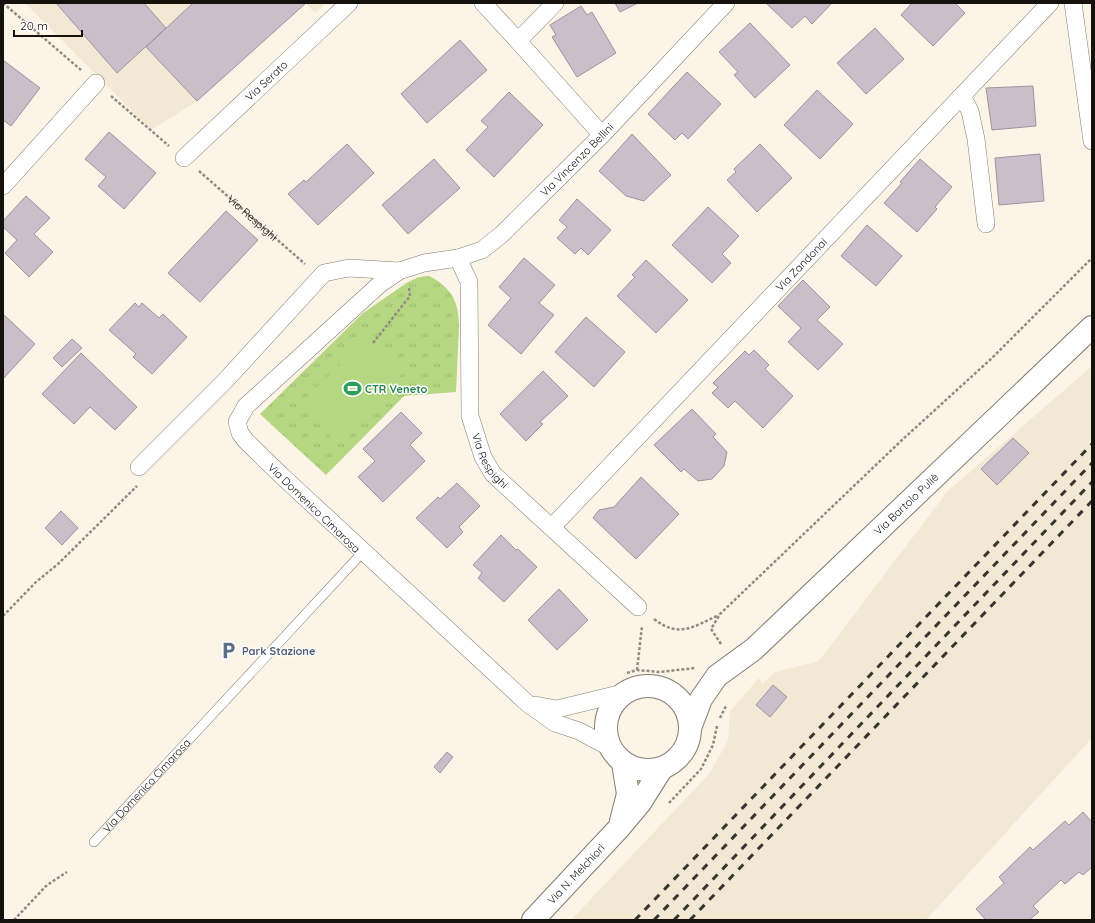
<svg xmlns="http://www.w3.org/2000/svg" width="1095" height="923" font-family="Quicksand,sans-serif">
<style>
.built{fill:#f3e8d4}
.park{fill:url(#park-tufts)}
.pitch{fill:#b6d781}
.building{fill:#c9bec9;stroke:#9e949e}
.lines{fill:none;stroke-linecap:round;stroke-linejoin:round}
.service-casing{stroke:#827c70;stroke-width:10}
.minor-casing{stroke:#827c70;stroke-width:18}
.tertiary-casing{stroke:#827c70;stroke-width:24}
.path{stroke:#918c83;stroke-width:2.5;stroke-dasharray:3 2;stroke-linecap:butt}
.service{stroke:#fff;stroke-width:9}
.minor{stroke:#fff;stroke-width:17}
.tertiary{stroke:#fff;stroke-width:22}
.rail{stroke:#38342f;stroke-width:3;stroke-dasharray:7 7;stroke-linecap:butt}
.labels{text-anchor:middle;stroke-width:3;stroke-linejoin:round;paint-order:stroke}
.street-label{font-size:11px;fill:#15120e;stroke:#fff}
.leisure-label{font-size:11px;font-weight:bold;fill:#27864d;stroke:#fff;text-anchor:start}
.service-label{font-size:11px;font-weight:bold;fill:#4e5e75;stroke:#fff;text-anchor:start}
</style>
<defs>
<pattern id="park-tufts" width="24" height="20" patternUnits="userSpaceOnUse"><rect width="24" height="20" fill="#b6d781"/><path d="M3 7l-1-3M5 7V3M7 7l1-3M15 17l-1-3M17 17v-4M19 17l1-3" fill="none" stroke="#9cb86e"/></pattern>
</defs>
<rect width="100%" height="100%" fill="#fbf4e7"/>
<path class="built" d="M25,3H326L315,13L305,3L197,101L151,130Z
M1092,366V738L926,920H571L710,773L728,740L730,711L759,678L762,684L775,672L819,661L947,492Z"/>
<path class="park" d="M429,276C462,292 460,317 458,349C457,364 457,378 456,392L404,396L326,475L260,414L363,313L408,282L419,277Z"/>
<path class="pitch" d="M367,337L403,373L336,441L300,405Z"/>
<path class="building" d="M56,3H144L166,28L117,73Z
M193,3H306L197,101L146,47Z
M615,3H638L620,12Z
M766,3H832L812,24L805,16L792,28Z
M912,3H955L965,13L933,46L901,15Z
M581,6L587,15L592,12L616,53L577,77L552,37L556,35L550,25Z
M750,23L790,65L755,98L734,75L738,72L719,52Z
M875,28L904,59L866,94L837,63Z
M460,40L487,70L427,123L401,94Z
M3,60L40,88L11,126L3,120Z
M687,72L721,104L688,139L682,133L675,140L648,114Z
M1033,86L1036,126L992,130L986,88Z
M817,90L853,124L820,159L784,125Z
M509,92L543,125L494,177L466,150L488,127L481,121Z
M109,132L156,173L124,209L98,186L106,177L85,159Z
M632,134L671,175L644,201L626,196L599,171Z
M347,144L374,173L318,225L288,194L304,180L306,182Z
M760,144L792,178L757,212L727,180L736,172L734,169Z
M1040,154L1044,201L999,205L995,158Z
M434,159L460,188L408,234L382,205Z
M920,159L952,187L935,207L937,209L917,232L884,203L902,183L900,182Z
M26,196L50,218L34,234L53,252L29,277L5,253L17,240L3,227V221Z
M577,199L611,230L588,255L581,248L575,254L557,238L567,227L559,220Z
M708,207L739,236L722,254L731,263L712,283L672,245Z
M226,211L258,240L200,302L168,273Z
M867,225L902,256L876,286L841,256Z
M524,258L555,285L539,303L554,315L521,354L488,325L511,298L499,287Z
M646,260L688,300L656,333L617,296L635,277L632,275Z
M803,280L830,307L817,320L843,344L818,370L788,342L801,328L778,306Z
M135,303L139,307L142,303L159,318L163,314L187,337L152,374L133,357L136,354L109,330Z
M3,314L35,344L3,379Z
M586,317L625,352L594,387L555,352Z
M72,339L82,348L62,367L53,358Z
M754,350L769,365L765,369L793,396L763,428L735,401L728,408L712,393L718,387L713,383L745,351L749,355Z
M81,353L137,407L115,430L90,407L74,424L42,394Z
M543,371L568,396L540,422L543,424L526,441L500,414Z
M692,409L716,434L713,437L727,452L724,466L712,479L698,481L684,469L681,472L654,445Z
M401,412L422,433L410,445L425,461L383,502L358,477L375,461L363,449Z
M1013,438L1029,453L997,485L981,469Z
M641,477L679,514L636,559L593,518L599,510L614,507Z
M457,483L480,506L459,527L463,532L447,548L416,518L438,497L440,499Z
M61,511L78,528L62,545L45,528Z
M501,535L516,550L518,549L537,567L504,602L478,578L482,573L473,565Z
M559,589L588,620L557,650L528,620Z
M773,685L787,697L770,717L756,705Z
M447,752L453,757L440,773L434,767Z
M1083,812L1092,822V867L1083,875L1079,872L1065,884L1061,880L1033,906L1039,912L1029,920H986L976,909L1004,883L999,877L1030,847L1033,850L1065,821L1069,825Z"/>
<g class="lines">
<defs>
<g id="service">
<path id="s2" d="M94,842L363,552"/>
</g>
<g id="minor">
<path d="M483,3L518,41L602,135"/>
<path d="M1073,3L1092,141"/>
<path d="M518,41L555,3"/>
<path d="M962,96L970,111L976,139L986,224"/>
<path id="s3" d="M184,158L349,3"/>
<path d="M3,186L96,83"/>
<path id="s4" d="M458,258L469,282L470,416L483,457L493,474L638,607"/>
<path d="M139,467L225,381L324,273L349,268L399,271"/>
<path id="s5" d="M552,527L1050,3"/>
<path d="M535,705L557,709L623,693"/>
<path id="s6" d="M609,747L579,731L555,723L527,703L282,476L246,441L240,433L237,422L246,406L380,284L399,271L424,263L458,258L482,250L501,235L602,135L726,3"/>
</g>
<g id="tertiary">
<circle cx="648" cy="728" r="42"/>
<path id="s7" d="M690,728L701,699L717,676L754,649L1092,327"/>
<path d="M621,821L628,794L623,763"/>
<path id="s8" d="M533,920L619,828L640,803L662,768"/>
</g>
</defs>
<use href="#service" class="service-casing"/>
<use href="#minor" class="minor-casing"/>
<use href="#tertiary" class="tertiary-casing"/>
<g class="path">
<path d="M3,3L81,70"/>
<path d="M111,96L169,146"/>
<path id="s1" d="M199,171L305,264"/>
<path d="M373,343L410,296L409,288"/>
<path d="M3,616L36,582L58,564L137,486"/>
<path d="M654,619C680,639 694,626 719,615"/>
<path d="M721,644L711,629L720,614L902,440L992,358L1092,258"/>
<path d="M637,670L642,626"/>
<path d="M627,673L637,670L660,672L695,668"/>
<path d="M720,718L726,706"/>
<path d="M669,803L701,769L713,745L717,726"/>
<path d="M14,920L47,885L67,872"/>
</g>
<use href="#service" class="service"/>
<use href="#minor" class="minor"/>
<use href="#tertiary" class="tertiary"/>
<path class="rail" d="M635,920L1092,444
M654,920L1092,463
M674,920L1092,482
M690,920L1092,501"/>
</g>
<defs>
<symbol id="stadium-bare" viewBox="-9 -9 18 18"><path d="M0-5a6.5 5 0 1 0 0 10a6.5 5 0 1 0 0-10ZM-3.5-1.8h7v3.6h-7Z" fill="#2e9e5b" stroke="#fff" stroke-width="2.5" paint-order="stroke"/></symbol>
<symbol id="parking-bare" viewBox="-9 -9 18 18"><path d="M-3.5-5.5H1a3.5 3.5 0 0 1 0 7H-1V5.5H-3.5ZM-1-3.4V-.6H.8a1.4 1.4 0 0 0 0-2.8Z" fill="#5c6f8a" stroke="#fff" stroke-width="2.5" paint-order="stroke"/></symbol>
</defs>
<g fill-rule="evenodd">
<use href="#stadium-bare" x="340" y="376" width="25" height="25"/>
<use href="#parking-bare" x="216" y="638" width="25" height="25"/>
</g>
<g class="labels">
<g class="street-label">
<text dy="4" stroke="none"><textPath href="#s3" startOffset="113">Via Serato</textPath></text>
<text dy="4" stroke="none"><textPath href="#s6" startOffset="939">Via Vincenzo Bellini</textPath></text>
<text dy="4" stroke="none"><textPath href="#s1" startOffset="71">Via Respighi</textPath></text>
<text dy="4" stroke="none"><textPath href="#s5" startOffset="362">Via Zandonai</textPath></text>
<text dy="4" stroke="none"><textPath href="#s4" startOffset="210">Via Respighi</textPath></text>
<text dy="4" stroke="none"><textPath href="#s7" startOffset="315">Via Bartolo Puliè</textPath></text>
<text transform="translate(314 508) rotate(44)" y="4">Via Domenico Cimarosa</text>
<text dy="4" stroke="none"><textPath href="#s2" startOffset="77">Via Domenico Cimarosa</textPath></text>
<text dy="4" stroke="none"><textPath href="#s8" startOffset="63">Via N. Melchiori</textPath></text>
</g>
<g class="leisure-label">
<text x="365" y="393">CTR Veneto</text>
</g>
<g class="service-label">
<text x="242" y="655">Park Stazione</text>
</g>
</g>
<rect width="1095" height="923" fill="none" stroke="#15120e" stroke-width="8"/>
<path d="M14 30v6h68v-6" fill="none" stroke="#15120e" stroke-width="2"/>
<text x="20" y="30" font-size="12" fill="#15120e" stroke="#ffffff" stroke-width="3" paint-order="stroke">20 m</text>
</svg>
